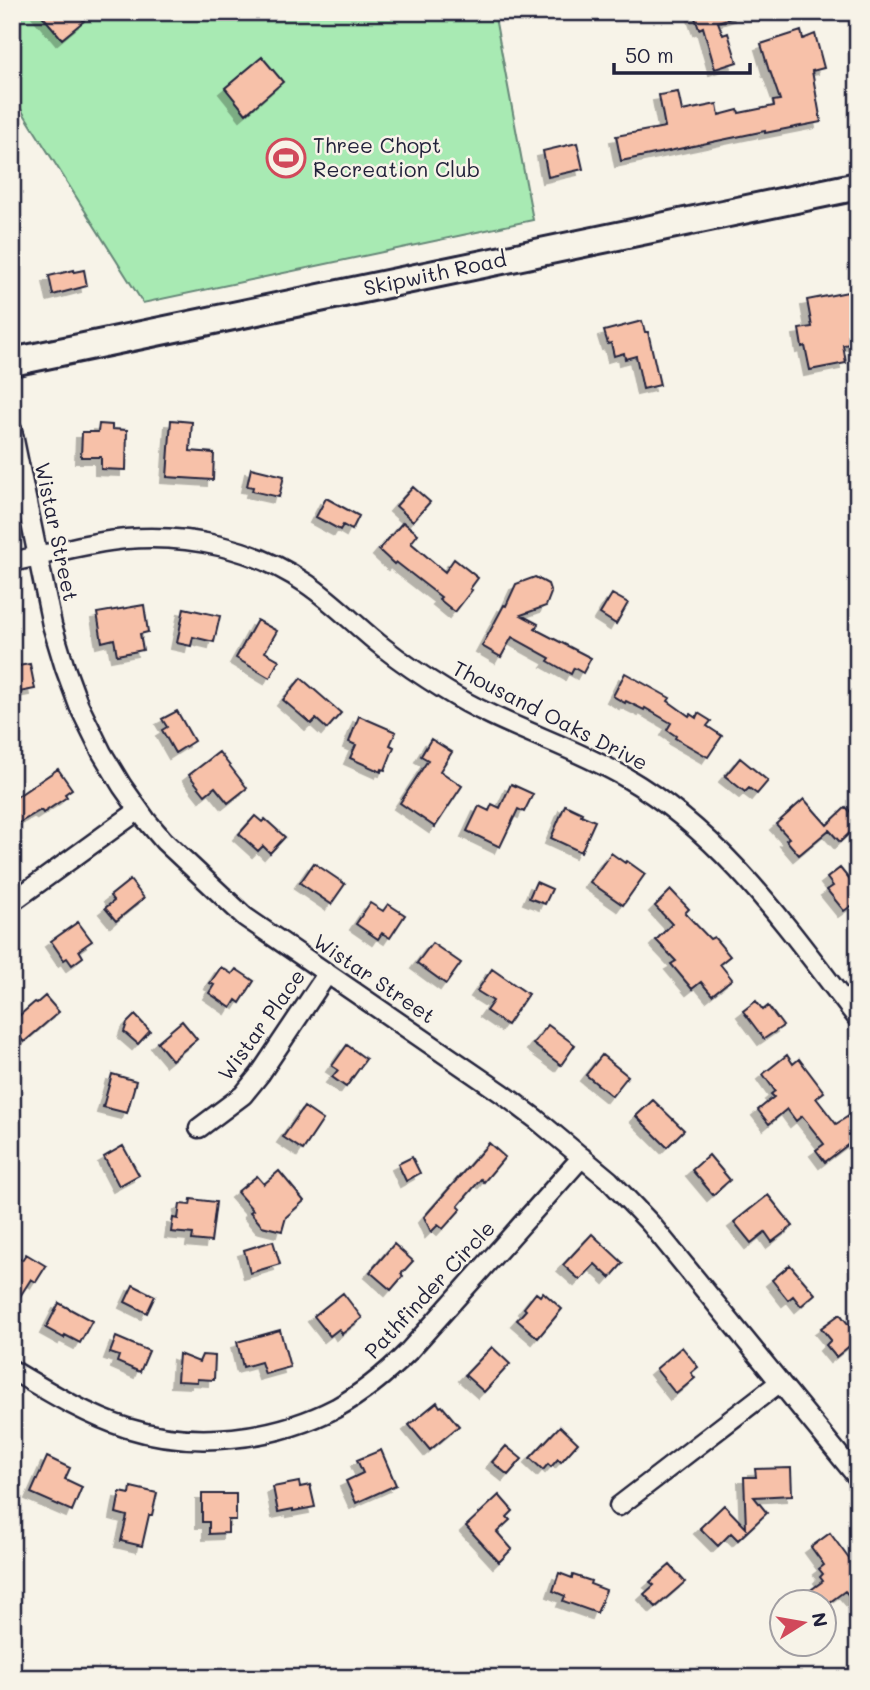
<svg xmlns="http://www.w3.org/2000/svg" width="870" height="1690" font-family="Mali,sans-serif">
<style>
.green{fill:#a8eab3;stroke:#658677;stroke-width:2}
.building{fill:#f7c1a9;stroke:#22223b;stroke-width:2;filter:url(#shadow)}
.lines{fill:none;stroke-linecap:round;stroke-linejoin:round}
.street-casing{stroke:#22223b;stroke-width:23}
.secondary-casing{stroke:#22223b;stroke-width:32}
.street{stroke:#f7f3e8;stroke-width:18}
.secondary{stroke:#f7f3e8;stroke-width:26}
.labels{text-anchor:middle;stroke-width:5;stroke-linejoin:round;paint-order:stroke}
.poi-label{font-size:21px;fill:#22223b;stroke:#f7f3e8;text-anchor:start}
.street-label{font-size:21px;fill:#22223b;stroke:#f7f3e8}
</style>
<defs>
<filter id="shadow"><feDropShadow dx="-6" dy="6" stdDeviation="0" flood-color="#0004"/></filter>
</defs>
<rect width="100%" height="100%" fill="#f7f3e8"/>
<filter id="ink" filterUnits="userSpaceOnUse"><feTurbulence type="fractalNoise" baseFrequency=".0143" numOctaves="2"/><feDisplacementMap in="SourceGraphic" scale="14" xChannelSelector="R" yChannelSelector="G"/><feConvolveMatrix kernelMatrix="1 2 1 2 8 2 1 2 1" color-interpolation-filters="sRGB"/></filter>
<g filter="url(#ink)">
<path class="green" d="M12,12H494L533,220L143,303L12,95Z"/>
<path class="building" d="M39,12H76L84,21L62,39Z
M693,12H739L740,15L718,22L723,35L728,33L737,62L715,69L703,27L699,29Z
M801,31L803,39L815,34L824,68L812,71L821,122L765,133V131L621,161L616,136L665,127L659,95L678,92L682,111L717,104L719,115L738,110L739,113L774,106L773,101L780,100L770,71H769L761,44Z
M262,57L283,82L246,114L225,88Z
M577,143L583,169L548,177L543,151Z
M74,270V272L84,270L87,286L53,295L49,276Z
M858,290V343L843,345L846,363L810,370L805,346L802,347L799,329L812,327L807,300Z
M642,321L645,332H648L660,385L643,389L636,356L625,359L624,353L614,356L611,343L608,344L604,331Z
M171,420L192,422L190,451L214,453L213,480L167,477Z
M99,424L112,425V429L127,430L126,470L101,469V457H81L82,432H98Z
M251,468L284,476L279,497L252,491L253,487L247,486Z
M413,487L430,502L413,521L396,506Z
M326,498L359,516L352,530L343,525L340,530L316,517Z
M403,522L418,534L411,543L445,572L454,559L478,578L470,589L472,590L455,612L439,599L441,597L396,562L394,564L379,550Z
M535,577L548,584L551,593L546,606L521,615L538,624L535,629L591,658L583,673L574,668L571,674L548,661L550,658L512,637L501,657L482,646L504,605L506,606L516,584Z
M612,594L628,603L616,624L600,614Z
M144,605L148,632L140,634L143,650L117,655L114,639L102,642L97,613Z
M184,608L220,616L214,642L193,637L191,646L177,643Z
M257,620L277,631L265,652L279,660L270,678L236,658Z
M30,664L35,689L14,693L12,667Z
M625,673L670,698L668,701L689,716L690,714L696,718L698,713L711,721L707,726L722,736L708,757L675,738L676,736L667,730L671,723L645,708L644,710L626,701L625,703L613,696Z
M301,678L341,713L327,729L316,719L311,724L283,700Z
M177,711L194,741L175,753L162,730L167,727L162,719Z
M359,716L396,732L390,745L394,747L385,770L382,769L381,772L350,758L356,745L349,742Z
M431,739L452,752L440,771L462,786L435,827L400,803L428,760L421,756Z
M219,752L247,788L228,803L215,787L205,795L189,775Z
M740,758L768,781L757,794L749,788L745,792L725,776Z
M58,769L72,789L65,794L67,797L43,813L41,810L12,827V800Z
M511,784L533,794L524,812L518,809L500,847L467,831L479,806L489,811L492,804L500,808Z
M804,799L827,825L846,807L858,820V825L840,842L829,830L799,855L786,840L789,838L776,824Z
M565,805L582,813L581,815L595,821L581,852L551,838Z
M255,816L262,822L265,819L285,837L270,853L263,846L258,851L239,834Z
M611,853L625,863L627,861L645,874L623,905L590,882Z
M314,863L345,884L331,904L300,883Z
M840,868L858,890V901L844,911L827,890L833,886L827,878Z
M130,880L144,898L116,921L105,908L114,901L110,896Z
M536,882L552,889L545,904L529,898Z
M671,890L689,909L685,913L710,939L714,937L730,956L720,964L732,979L712,995L701,982L692,989L671,964L676,961L656,940L672,924L655,906Z
M370,903L383,911L388,904L405,915L390,938L382,933L378,939L356,924Z
M78,922L92,941L79,950L83,957L72,965L67,958L64,960L51,941Z
M432,943L461,963L446,984L417,963Z
M221,967L232,974L236,969L254,981L240,1003L236,1000L231,1008L209,993L214,985L210,983Z
M492,969L528,994L507,1025L486,1011L493,1001L477,991Z
M45,996L59,1012L24,1042L12,1029V1022L35,1002L37,1003Z
M756,1001L763,1010L768,1006L783,1026L764,1039L743,1011Z
M135,1015L150,1031L138,1044L124,1032L127,1023Z
M182,1021L197,1039L172,1060L157,1042Z
M548,1025L575,1045L561,1065L533,1044Z
M347,1045L366,1059L346,1087L332,1077L338,1070L332,1066Z
M602,1055L628,1076L612,1096L586,1075Z
M787,1055L793,1064L799,1059L824,1092L816,1098L836,1124L858,1110V1137L825,1162L816,1150L824,1144L802,1116L796,1121L787,1109L769,1124L758,1110L774,1097L771,1094L775,1091L763,1074Z
M112,1074L136,1081L127,1113L103,1107Z
M653,1100L684,1130L667,1147L636,1116Z
M304,1107L323,1120L303,1150L283,1137Z
M489,1143L505,1157L484,1182L481,1179L458,1206L461,1209L443,1229L438,1225L431,1232L424,1217Z
M123,1146L139,1175L119,1186L104,1157Z
M709,1155L730,1180L713,1195L692,1170Z
M412,1157L420,1173L406,1181L398,1164Z
M279,1171L304,1201L286,1217L282,1231L262,1226L250,1212L253,1210L237,1192L257,1176L264,1184Z
M768,1195L793,1226L772,1242L765,1232L751,1243L734,1222Z
M191,1199L216,1202L211,1242L192,1240L193,1234L171,1232L173,1218L178,1219L180,1204L190,1205Z
M592,1234L623,1263L610,1278L595,1264L580,1280L563,1265Z
M273,1241L280,1264L250,1273L244,1250Z
M394,1244L413,1261L401,1274L403,1276L391,1290L370,1272Z
M12,1254L22,1260L26,1254L46,1266L36,1282L31,1279L12,1309Z
M790,1265L815,1294L801,1306L793,1296L788,1300L772,1280Z
M133,1285L155,1296L147,1313L125,1302Z
M543,1292L562,1309L538,1338L517,1320L526,1310L524,1308L536,1293L540,1296Z
M343,1293L362,1318L342,1334L339,1329L330,1336L314,1316Z
M59,1303L92,1321L80,1343L65,1335L64,1338L46,1328Z
M840,1314L858,1336V1339L836,1357L826,1345L831,1340L821,1328Z
M280,1330L290,1367L265,1374L261,1362L243,1367L237,1342Z
M116,1337L149,1351L140,1372L117,1362L119,1356L110,1353Z
M492,1347L510,1364L484,1392L465,1375Z
M682,1347L698,1367L691,1373L695,1378L676,1394L656,1369Z
M179,1354L199,1362L202,1355L215,1356L214,1380L197,1379V1382L177,1381Z
M437,1402L440,1407L442,1406L459,1426L430,1450L409,1425Z
M560,1426L578,1443L561,1462L558,1459L551,1467L548,1464L543,1470L530,1458Z
M506,1446L522,1459L508,1475L492,1462Z
M381,1450L396,1485L356,1503L346,1481L363,1473L357,1460Z
M47,1457L70,1468L65,1479L82,1487L72,1511L31,1493Z
M791,1468L792,1495L754,1497L767,1513L738,1540L731,1533L718,1546L700,1528L724,1505L746,1528L744,1477H756L755,1469Z
M299,1482L300,1487L310,1485L315,1507L293,1511V1509L278,1512L273,1487Z
M131,1487L157,1493L152,1515H149L142,1546L121,1541L127,1516L116,1513L120,1492L130,1494Z
M202,1494H236V1520H228V1533L209,1534V1522H202Z
M499,1495L513,1511L507,1517L510,1520L497,1532L512,1549L499,1562L466,1526Z
M830,1533L858,1571V1606L845,1591L830,1602H794L823,1581L820,1577L823,1574L819,1569L824,1565L811,1547Z
M670,1565L685,1582L656,1607L644,1594L654,1585L650,1582Z
M559,1573L572,1578L573,1575L591,1581L590,1584L606,1590L597,1613L563,1601L565,1596L553,1591Z"/>
<g class="lines">
<defs>
<path id="street" d="M12,430L52,625L65,668L79,706L102,753L122,786L146,820L164,841L245,917L503,1094L536,1119L609,1180L650,1223L858,1478
M12,562C50,554 88,542 126,539C189,534 255,548 307,584C335,603 358,628 384,648C403,663 424,677 445,690C502,726 568,744 625,777C725,835 789,930 858,1019
M12,902L139,810
M199,1128L243,1095L260,1074L327,974
M12,1370C49,1392 86,1415 127,1428C194,1449 274,1440 336,1408C363,1393 386,1374 408,1352L582,1157
M619,1506L780,1382"/>
<path id="secondary" d="M12,362L858,186"/>
</defs>
<use href="#street" class="street-casing"/>
<use href="#secondary" class="secondary-casing"/>
<use href="#street" class="street"/>
<use href="#secondary" class="secondary"/>
</g>
</g>
<defs>
<symbol id="stadium-ring" viewBox="-11 -11 22 22"><circle r="9.5" fill="#f7f3e8" stroke="#d1495b" stroke-width="1.5"/><path d="M0-5a6.5 5 0 1 0 0 10a6.5 5 0 1 0 0-10ZM-3.5-1.8h7v3.6h-7Z" fill="#d1495b"/></symbol>
</defs>
<g fill-rule="evenodd">
<use href="#stadium-ring" x="264" y="136" width="44" height="44"/>
</g>
<g class="labels">
<g class="poi-label">
<text x="313" y="153">Three Chopt<tspan x="313" dy="24">Recreation Club</tspan></text>
</g>
<g class="street-label">
<text transform="translate(435 274) rotate(-12)" y="7">Skipwith Road</text>
<text transform="translate(56 532) rotate(78)" y="7">Wistar Street</text>
<text transform="translate(550 716) rotate(27)" y="7">Thousand Oaks Drive</text>
<text transform="translate(374 979) rotate(34)" y="7">Wistar Street</text>
<text transform="translate(262 1025) rotate(-54)" y="7">Wistar Place</text>
<text transform="translate(430 1290) rotate(-47)" y="7">Pathfinder Circle</text>
</g>
</g>
<rect width="870" height="1690" fill="none" stroke="#f7f3e8" stroke-width="42"/>
<rect x="21" y="21" width="828" height="1648" fill="none" stroke="#22223b" stroke-width="2.5" filter="url(#ink)"/>
<g transform="translate(803 1623) rotate(79)"><circle r="33" fill="#f7f3e8" stroke="#a29fa3" stroke-width="2"/>
<path d="M0-5L12 26L0 18L-12 26Z" fill="#d1495b"/>
<text y="-10" font-size="19" font-weight="bold" text-anchor="middle" fill="#22223b">N</text>
</g>
<path d="M614 63v10h136v-10" fill="none" stroke="#22223b" stroke-width="3.5"/>
<text x="625" y="63" font-size="21" fill="#22223b" stroke="#f7f3e8" stroke-width="5" paint-order="stroke">50 m</text>
</svg>
